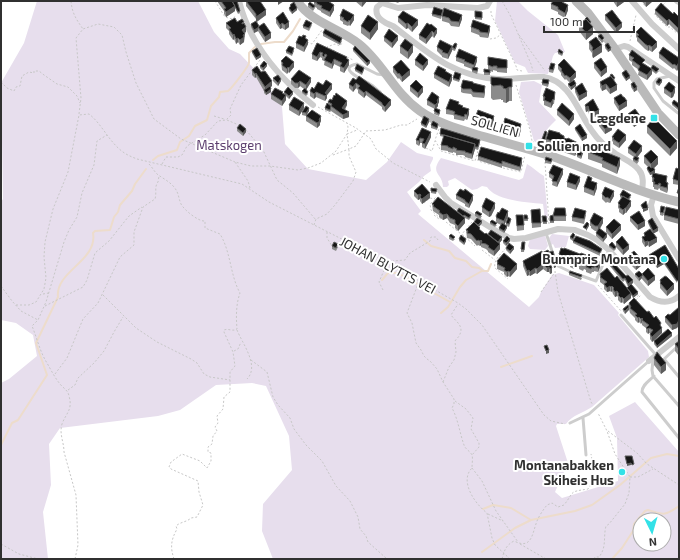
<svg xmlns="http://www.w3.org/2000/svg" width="680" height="560" font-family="'Exo 2',sans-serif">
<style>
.green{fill:#e7deed;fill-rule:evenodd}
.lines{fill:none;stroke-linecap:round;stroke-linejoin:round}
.stream{stroke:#eddccb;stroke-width:2}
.path{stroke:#c7c7c7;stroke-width:1;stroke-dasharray:2 2;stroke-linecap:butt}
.lane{stroke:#cdcdcd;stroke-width:3}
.street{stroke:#cdcdcd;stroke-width:6}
.secondary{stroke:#bababa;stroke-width:9}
.wall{fill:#8b8b8b}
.shaded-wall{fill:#5d5d5d}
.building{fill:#171717;stroke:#5d5d5d}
.poi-dot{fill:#33e1e7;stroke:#fff;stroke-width:1.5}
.labels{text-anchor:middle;stroke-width:4;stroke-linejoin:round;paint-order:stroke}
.poi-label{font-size:13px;font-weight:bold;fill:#303030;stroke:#fff;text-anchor:end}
.street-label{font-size:13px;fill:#303030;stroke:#fff}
.park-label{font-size:13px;fill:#5b3d6d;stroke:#fff}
</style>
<rect width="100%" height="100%" fill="#fff"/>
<path class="green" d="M37,1H198L214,32L229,49L240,54L261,76L282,107L285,144L308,169L366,180L387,162L401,142L417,153L433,157V159L430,165L431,171L424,176L419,182L407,192L421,211L418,214L529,307L539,297L541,292L552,275L559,273L594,285L619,313L618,315L648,351L649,357L592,407C583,413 572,415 566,424H557L556,426L568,463L555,492L562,498L618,481L617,438L609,416L635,402L679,452V559H273L262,531L263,504L292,470L289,436L266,386L252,383L216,385L180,410L158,416L60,428L49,444L51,485L43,512L48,559H1V383L9,379L37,356L33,335L16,323L1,320V202L3,199L1,83L24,43ZM640,520H664V544H640Z
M497,1H518L528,11L558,35L565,52L555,53L553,56L548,74L528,73L525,67L515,63L495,21Z
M534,81L542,85L539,102L556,120C548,128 539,136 543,148L537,146V143L534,141L519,92L521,82Z
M441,158L519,180L523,178L527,164C533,167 538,173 544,176L548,218L545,219L543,204C527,202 496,201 487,187L482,186L477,189L472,190L455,178L448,181L449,185L447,187H443C443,173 429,174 441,158Z
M552,234L569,236L566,247L555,248L553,244L551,245L549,238Z
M545,235L548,246L545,250L530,249L528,246L530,239Z"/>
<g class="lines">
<path class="stream" d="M261,44L275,42H284L293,31L300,19
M153,160L158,156L177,150L180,142L189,136L195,126L207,120L211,106L219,97L220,92L228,91C232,88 248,67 249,63C249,60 249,56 249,53L255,47
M424,240L431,246L449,251L455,258L466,261L472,267L479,268L483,271H488L491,264
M382,280L388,273H398L450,302
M441,313L448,307L460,287L466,280L482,271
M501,367L532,356
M1,445L12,423L18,420L47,375L36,343L58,297C55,271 98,261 93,233L95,231L110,230L114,217L118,212L120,205L132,191L135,184L146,169
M483,509L493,505L511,508L531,520
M482,552L515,528L531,520L575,511L592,505L620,485L651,458L667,454L679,456
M612,559L622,548L633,531L634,524L645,511L648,510C664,515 665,516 679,506"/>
<path class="path" d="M71,1C72,13 76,19 83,29
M215,1L225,17L232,19L236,16
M502,1L510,15L531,64L533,71
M641,1L646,7
M663,5L667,1
M491,11V14L516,66L517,70L522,71
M655,13V15L667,27H670L679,35
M519,35L545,71
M490,39L496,38L500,35
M630,41L636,15
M307,42L312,44L322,30
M335,51L327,47L335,44L340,46L342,43
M347,57L353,60
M1,82L7,88L14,91L16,87L20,86L22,76L29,72L34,73V71H39L44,75L57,84L68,87L77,96L80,103
M516,85L530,130L532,141L534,142
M318,107L356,128L371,139L376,149L393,163L430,182
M79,114L81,98L76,38L83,29L98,24L114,27L122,35L126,52L136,83L154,119L181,139L235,162
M214,116L224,119
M227,120L241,126
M439,129L435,140L441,151L475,161L480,144
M246,130L263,150L277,180L293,193L316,220
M426,148L432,151L435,141
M333,155L349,149L347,134L357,130
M478,159V161L492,165
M545,162L549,224
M149,164C152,167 154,171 157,174C162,178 169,181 174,187C179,193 178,197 181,204C184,210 199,222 205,221V228L220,234C231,252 230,275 240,293C236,304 236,317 237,329C233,332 228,328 224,330V332L233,352L235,366L230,372V392L224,397L223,409L217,416L218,423L215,427L217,431L213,436L212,444L208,447V452L211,453V461L207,468L200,461L182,454L171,462L169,467L171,469L198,481L199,492L203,505L197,517L191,518C187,522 180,522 176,526L177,529C171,540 170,547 174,559
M162,164L166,157H178L182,155L187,146L205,135L218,121L226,120L231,115L230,109L241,85L260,60
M503,168L521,172L525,155
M250,188L248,181L235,162L251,166H270L298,170L308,168L321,163L336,151L347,134L348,127L347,123
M438,197L430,204L431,210L442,220
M424,203L430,198L434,199L437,196
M434,215L439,219
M446,222L461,234
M472,222L462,234L475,246
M314,225L316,219L327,214L335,205L353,181L356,172L349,156V149L356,146L366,131L385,130L401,125H407L417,119
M327,232V238L332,246
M506,248C501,254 493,260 495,268L508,279
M482,250L495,260
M392,266L393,261L405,260L410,253L430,241L431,237H436L438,240
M555,271L558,292L591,402L593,405
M418,282V284L407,313L412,323L416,343L421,350L424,356L427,359L430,361L437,369L443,382L454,399V404L452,408C458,419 460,434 464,445C465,449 470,451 472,455C473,458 472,464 472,468C459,481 475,504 487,513L492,538L495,545L510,559
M598,285L621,311L629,304
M1,286L12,301L21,311L38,320
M383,290L379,282L385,268L388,264
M541,292L555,272
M43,294L49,293
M103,295L136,328L157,342L191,359L197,363L204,374L210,377L230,380
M634,299L639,295
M636,300L641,295
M16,305H29L36,302L44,289L46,278L44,257L45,242L53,209L68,172L79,115L89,114C102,124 109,142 123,152C127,155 132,157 137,159L242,184L269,202L377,257L458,303L466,309L482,325L544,415L551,421L565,424
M45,306L83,287L87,280L95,253L109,241L129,216L142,207
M237,330C242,343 260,366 247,379
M234,351L238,349L241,342
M251,360L267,372L273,397L278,405L290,418L294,429L306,445L322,461L336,486L350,501L358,517L360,529L366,536L368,542L387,559
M55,374L67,358L83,319L98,303L120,257L134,245V232L143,207L155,199C157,193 154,187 158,182L159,176
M443,382L449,367L454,360L456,352L455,341C456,339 458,338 459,336C465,326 456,322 451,315L458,304
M68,390L75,385L78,378L94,363L104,351L114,332L123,317
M455,401L466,409L473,418L471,429L479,443V447L472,455
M608,431L637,453L647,464L679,485
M472,468L482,481L496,511L518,542
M630,477H638L653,469
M488,514L503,521
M1,544L19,554L38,559
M520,544L546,559
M75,559L78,545L76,495L64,452C64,442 59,434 62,424C66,413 73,410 69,396C68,390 63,388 60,384C55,378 51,370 47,363C40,352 37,338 32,326L38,320L46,302L64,242L69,230L77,217L82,193L94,165L97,141L107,135
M502,559C504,551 506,545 514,541C532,550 532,534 537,521C539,516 543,510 547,505L552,503L558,507L564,505C575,491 568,492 588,489L590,487L593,466L591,454
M594,559L595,557H599C607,547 603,537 606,526L609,524L625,504L629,493L630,477L615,454L607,431L598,413"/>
<path class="lane" d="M670,76L657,79L654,83V88L663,101L678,113
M380,92C376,89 374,86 370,84C365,81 335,68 357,64L377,74L384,75
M546,233L553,254
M555,259L558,266L573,273
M579,275L596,281L609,250
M621,315L656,355
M664,359L679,377
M653,360L652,370L653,376L679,406
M662,361L679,345
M654,376C649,381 642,385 642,392L679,438
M583,418L586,455
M570,423L589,414L649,361"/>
<path class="street" d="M239,1C250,45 279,78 313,105
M490,1L487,6L478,8L427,5L398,8L382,3L377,7C374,17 384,23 393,26C427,52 453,77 498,79C513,80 528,76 544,77C570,81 578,112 592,131C598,140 607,148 616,154C624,159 634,163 639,170C644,176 643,184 642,191
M632,1L652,24L679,49
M677,1L679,2
M615,49L624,46L628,47L679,81
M436,185L445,197L451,203L493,229L509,238L514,239L526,238L558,229L575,230L588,235L597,240L609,250L650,297C660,303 670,304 679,296
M654,195L651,205L653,216L679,259
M649,361L679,337"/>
<path class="secondary" d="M297,1C312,23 339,28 359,44C383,63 394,93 420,111C437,123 458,129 478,135C503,142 529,149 554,157C596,172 636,192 679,202
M576,1L588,13L615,49L658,113L679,135"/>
</g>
<path class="wall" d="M217,1H237L240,13L238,14L235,8V11L226,17L224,14V11Z
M246,1L266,15L257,22L259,26L271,38L265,42L258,31L254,33L251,27V24L256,21V19L246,6Z
M355,1H367L362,7Z
M393,1H400L398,3Z
M563,1V2L568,10L565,18L558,14V12L551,9V4Z
M613,1H624V2L617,7Z
M642,1H653L646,7Z
M314,2L334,10L330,17L321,12V11L317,9V8L315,7V8L313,11L308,7V4L314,5Z
M290,5L297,10L292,14L289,10Z
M655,10L673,14L679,17V34L669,24L667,26L655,14Z
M475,11L482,12V20L475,19Z
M443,12L441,19L432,16V14Z
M605,15L622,27L616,33L605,20Z
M340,16L354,20L350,26L349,25L348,26L343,24V22L340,20Z
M442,16L462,19L459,27L451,26L449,23L442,21Z
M398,17L418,25L412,32L408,28L406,29L398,22Z
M276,18L289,27L285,30L282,28L280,29L276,23Z
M237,22L244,24L246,32L244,33V42L240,45L238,42L236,44L234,39L233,40L229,34V31L226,28V23Z
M427,23L437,33L434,38L432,36L426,44L419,39V35Z
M579,24L591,25L593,34L586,40L579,31Z
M312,25L309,31L303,28V26Z
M361,26L378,29L370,40L361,33Z
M471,27L490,30L488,38L480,37L479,35L471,32Z
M636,32L657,47L652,52L649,50L648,51L645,49L637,41V38L636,37Z
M323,33L342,41L340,45L323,36Z
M598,36L604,41L602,43L598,38Z
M302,37L306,39L308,44L304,52L296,48V43Z
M384,37L398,40L392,48L384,41Z
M589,42L602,52L593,58L592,56V53L589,49Z
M317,43L347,59L349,65L344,73L340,71V67L334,64L332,69L324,65L325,59L324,61L322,60V58L320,57L317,61L312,59V54Z
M605,45L611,50L608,52L605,48Z
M400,46L413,52L408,59L400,53Z
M452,46H457L455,51L452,50L448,59L442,57V56L437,51V47Z
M353,49L370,63L367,66L353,51Z
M252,51L261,57L256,60L252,53Z
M286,51H294L292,56L286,53Z
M558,52L563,54L562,56L558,54Z
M659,53L679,58V67L677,71L674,68L673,69L659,58Z
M629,55L645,64L651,69L659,71L656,74L652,71V74L647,80L638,75L639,70L632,65V62L629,60Z
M456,57L477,61L475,67L478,71L477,74L472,72V69L464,66V64L456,61Z
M488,57L507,60V73L497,72V71L493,70V72L490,71V75H484V69L488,70Z
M415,60L428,64L423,71L415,65Z
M281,61L294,67L289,73L288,72L287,74L282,70Z
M594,63L607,72L601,77L594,68Z
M558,65L576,77L571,82L576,86L571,90L568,86V84L570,83L566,79L565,80L561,75V73L558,69Z
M260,66H267L263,71L260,68Z
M393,67L410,75L402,82L399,78L398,79L393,72Z
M555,67L553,73L549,72V69Z
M355,69L364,70L362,75L355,71Z
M252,70L261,72L272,86L270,87L271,92L266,95L264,93V91L256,77L255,78L252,75Z
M446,72L452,80L449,87L434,78V74Z
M622,73L630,78L626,81L622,75Z
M610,75L615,80H614L617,90L610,94L606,89L602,91L600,87V82L610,77Z
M461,77L459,82L453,80V78Z
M273,78L281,81L278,86L273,81Z
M353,78L391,105L385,112L382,109V107L366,95L364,98L358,93V90L356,88L353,92L349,88V84Z
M291,79L311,82L306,90L308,94L306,96L302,93V91L304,89L300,86L298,88H295L291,84Z
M512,79V101H509L506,103L503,102V100H501V99L493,100L491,98V84Z
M656,82H662L659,86L656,84Z
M542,83H549L548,87L542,85Z
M631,84L637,90L634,92L631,87Z
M323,85L332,89L327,95V98L325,101L316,97L314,99L310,96V91L314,89Z
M410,86L423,92L418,98L410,91Z
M461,87L485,91L484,98L473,97L471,94L463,93L461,92Z
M575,88L587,96L579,101L575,92Z
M664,88L675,92L673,97L671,98L664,93Z
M284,92L293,94L289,99L286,96V100L282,106L271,99V94L283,93L284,94Z
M543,96H555L554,104H553L551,108L544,105V101H543Z
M614,98L627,106L619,111L614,103Z
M332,100L347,105L345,110L349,117L343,119L331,111L330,112L325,110V108L328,104V102Z
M427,100L439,102L438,104V106L436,108L440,113L439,116L434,114L435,109L427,105Z
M672,103L679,104V108L678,110L672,105Z
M459,104L469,114L467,120L465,119L464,121L454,119V116L453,115L446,114V109Z
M289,105L304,108L299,116L289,110Z
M585,105L599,115L595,117L594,116L590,118L588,111L586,112L585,109Z
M557,110L574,119L569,126L557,115Z
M309,111L306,116L302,115V112Z
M628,114L641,122L634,127L628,119Z
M306,116L321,121L320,123V125L317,128L306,121Z
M475,118L494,121L491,129L483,127V125L475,123Z
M650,119L658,122L677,148L670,156L647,133V126L651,122Z
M429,122L426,128L421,125V123Z
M599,122L612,130L605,134L599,126Z
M431,125L438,127L437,130L431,128Z
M503,126L521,129L519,137L510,135V133L503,131Z
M237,128L246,132L243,136L237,131Z
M422,128L431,137L425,149L422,147V143H420L419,146L416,144V140Z
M441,128L480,142L478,150L475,149L472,159L465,157V156L463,155H456V153L453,152V153L448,152V151L441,150V145L444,137L440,136Z
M575,128L587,138L582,141L575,130Z
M560,134L564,138L578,148L575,156L560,151V148L546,144V139Z
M612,137L626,140L619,148L613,144V142L612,141Z
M628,148L642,151L637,157L639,161L637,164L633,161V159L634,157L628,153Z
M584,150L581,159L577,157V155Z
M588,152L606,153L620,165L617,174L602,167V164L588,159Z
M478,156L522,163L520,171L502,166V168L478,160Z
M644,156L658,164L654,168L655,173H654L667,181V183L668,188L667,193L660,190V189L659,188L658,190L654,189V187H653V182H652V177L653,174L650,175L647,170V168L648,167L644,163Z
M545,160L552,161L551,164L545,163Z
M679,169V185L673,184V179Z
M549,173L563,174L557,187L552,185L553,180L549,177Z
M580,181L576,190L567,187V182Z
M592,181L597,188L594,196L584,192V187Z
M431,188L437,189L436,194L431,193Z
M414,191L430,198L422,204L420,201V199L418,200L414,196Z
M602,194L614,196L610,203L607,202L606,203L602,199Z
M456,195L473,200L469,208L465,206V204L456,199Z
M620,195L631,197L629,200L631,206L626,213H625L623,215L619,212V209L618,208V203L621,198L620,197Z
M432,204L457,211L471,217L469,220L465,218V223L458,231L455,228V225L450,223L447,218L443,220L439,217V215L433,211Z
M482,207L495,208L491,216L489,217L482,212Z
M665,209L663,216L660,215V212Z
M531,210L541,223V227L532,228Z
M679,210V224L664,220V215Z
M475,213L482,216L480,219L475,216Z
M516,215L524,225V230L517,231Z
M524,215H527L528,221H524Z
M586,215L584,224L572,221V217Z
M496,216H508L504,224L507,228L504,233L499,230V228L501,225L497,223L496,221Z
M542,216H546L547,224H543Z
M550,216H566V221H554V223H550Z
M630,217L645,226L638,230L630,221Z
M511,221L509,227L506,225V223Z
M590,221L603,223L600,229L607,237L603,242L596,236V233L597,231H595L591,228V226H590Z
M648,221L658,231L653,233L657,242L649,247L648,245L645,247L642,242V237L644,236V233L652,232L648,223Z
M490,222L497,225L495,227L490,224Z
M482,223L479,227L480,230L485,234H488L502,240L499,243L500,249L494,256L488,252V251L486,249L481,247V245L480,246L478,245L477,246L471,239L467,238L466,230Z
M606,227L621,230L612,239L606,232Z
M449,236L455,239L453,241L449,239Z
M570,237L602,252L600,256L573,243V241L570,239Z
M459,239L466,241L464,245L459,241Z
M503,241H510L506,246L503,243Z
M616,242L629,249L623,255L616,247V249L614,251L609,247V245L616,246Z
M525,245L524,252H521V249Z
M332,246L338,247L336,251L332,249Z
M506,248L514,249L510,254L506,250Z
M548,250L556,267L554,268L553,264L552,265V273L550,274L549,272H547L543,269L537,274L535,273L530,276L529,275L527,276L523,266V261Z
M559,254L597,261L600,267L598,272L594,271V272H592L591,274L586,272V270L584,269L583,271L579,269V267L578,266L577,268L575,267L574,269L570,267V265L567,264L566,266L562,264V262L559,259Z
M649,255L679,269L677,283L664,264L657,268L649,257Z
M628,256L642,265L636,270L628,262V263L626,266L622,261V259L628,260Z
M497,261L517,269L510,277L508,276L507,277L504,274V272L497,269Z
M609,263L633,283L631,284L638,294L633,298L631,295V298L624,304L622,302L621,303L618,300V297L617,296L615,297L613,294L612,291L611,292L610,291L607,292L604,289V285L600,282V274L615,278L627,288L628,287L625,280L623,282L609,265Z
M569,273L582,278L581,280L569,275Z
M635,274H642L655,280L648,286L642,279V278L639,281L635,276Z
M660,280L674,289L667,296L660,288Z
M629,303L647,312L661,327L662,333L652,342L650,339V333H649L648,334L646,332V328L642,325V322L641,324L639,322L638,323L635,320V318L630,313L629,309L625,314L623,311V309L629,306Z
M679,307V325L677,328L672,330L665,322V317L670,315Z
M672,336L657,348L654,344V341Z
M679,341V356L675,351V344Z
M654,358L666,370L661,374L654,365Z"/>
<path class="shaded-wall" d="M278,1H284L278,5Z
M363,1H367L362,7V3Z
M619,1H624V2L617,7V2Z
M646,1H653L646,7Z
M334,5V10L330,17V12Z
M568,5V10L565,18V13Z
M235,6V11L226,17V12Z
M297,8V10L292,14V12Z
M266,10V15L256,22V17Z
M354,15V20L350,26V21Z
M462,15V19L459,27V22Z
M669,19V24L667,26V21Z
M418,20V25L412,32V27Z
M289,22V27L285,30V25Z
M378,22V29L370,40V33Z
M282,23V28L280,29V25Z
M408,23V28L406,29V24Z
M622,23V27L616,33V28Z
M490,26V30L488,38V33Z
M246,27V32L242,34V30Z
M593,27V34L586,40V33Z
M258,28V31L254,33V30Z
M437,29V33L434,38V33Z
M432,31V36L426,44V39Z
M271,33V38L265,42V37Z
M234,34V39L233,40V35Z
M245,34L244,42L240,45V40L243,35Z
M398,36V40L392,48V43Z
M238,38V42L236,44V39Z
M308,40V44L304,52V47Z
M657,42V47L652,52V47Z
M413,45V52L408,59V52Z
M602,45V52L593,58V51Z
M649,45V50L648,51V46Z
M452,46V51L448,59V54Z
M611,48V50L608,52V50Z
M320,52V57L317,61V57Z
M261,55V57L256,60V58Z
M477,57V61L474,69V65Z
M334,59V64L332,69V64Z
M349,60V65L344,73V68Z
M428,60V64L423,71V66Z
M370,61V63L367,66V63Z
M294,62V67L289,73V68Z
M679,62V67L677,71V66Z
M267,64V66L263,71V68Z
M288,67V72L287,74V69Z
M607,67V72L601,77V72Z
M652,69V74L647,80V75Z
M410,70V75L402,82V77Z
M576,72V77L570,83V78Z
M256,73V77L255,78V74Z
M452,75V80L449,87V82Z
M630,76V78L626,81V79Z
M311,78V82L306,90V85Z
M281,79V81L278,86V83Z
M662,80V82L659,86V84Z
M272,81V86L265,92V87Z
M300,81V86L298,88V83Z
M356,83V88L353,92V87Z
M332,84V89L327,95V98L325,101V93Z
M576,84V86L571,90V87Z
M606,84V89L602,91V86Z
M617,85V90L610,94V89Z
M485,86V91L484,98V93Z
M423,87V92L418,98V93Z
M509,87V101L506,103V89Z
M637,87V90L634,92V89Z
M675,87V92L673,97L671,98V93Z
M271,89V92L266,95V93Z
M366,91V95L364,98V93Z
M293,92V94L289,99V96Z
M316,92V97L314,99V94Z
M587,92V96L579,101V96Z
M286,95V100L282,106V101Z
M439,97V102L438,104V106L435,110V105Z
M553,99V104L551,108V103Z
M391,100V105L385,112V107Z
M347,101V105L342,113V108Z
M627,101V106L619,111V106Z
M304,103V108L299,116V111Z
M588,106V111L586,112V107Z
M309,108V111L306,116V113Z
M469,109V114L467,120V115Z
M599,110V115L595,117V112Z
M594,111V116L590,118V113Z
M349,112V117L343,119V115Z
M574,114V119L569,126V121Z
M321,116V121L320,123V125L317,128V123Z
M494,116V121L491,129V125Z
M641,117V122L634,127V122Z
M429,119V122L426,128V126Z
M521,124V129L519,137V133Z
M612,125V130L605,134V129Z
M246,129V132L243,136V133Z
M431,132V137L425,149V144Z
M587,135V138L582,141V138Z
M626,135V140L619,148V143Z
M420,138V143L419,146V141Z
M677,141V148L670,156V149Z
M578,143V148L575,156V151Z
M475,144V149L472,159V154Z
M642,146V151L636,159V154Z
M584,148V150L581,159V156Z
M658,157V164L651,171V164Z
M522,158V163L520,171V167Z
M620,158V165L617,174V167Z
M563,169V174L557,187V182Z
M655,170V173L650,175V173Z
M580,177V181L576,190V185Z
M597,183V188L594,196V191Z
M668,183V188L667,193V188Z
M614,191V196L610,203V199Z
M430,193V198L422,204V199Z
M420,194V199L418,200V195Z
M473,195V200L469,208V204Z
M631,201V206L626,213V208Z
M495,203V208L491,216L489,217V212Z
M625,208V213L623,215V210Z
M648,208V210L643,212V209Z
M508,211V216L504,226V221Z
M447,214V218L443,220V215Z
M465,218V223L458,231V226Z
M603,218V223L598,231V226Z
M482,221V223L478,228V225Z
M645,221V226L638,230V225Z
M589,224V226L586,231V229Z
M621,225V230L612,239V234Z
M507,226V228L504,233V231Z
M658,228V231L653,234V231Z
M607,234V237L603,242V239Z
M502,237V240L498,245V242Z
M657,238V242L649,247V242Z
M466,239V241L464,245V243Z
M510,239V241L506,246V243Z
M481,240V245L480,246V241Z
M648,241V245L645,247V242Z
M500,244V249L494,256V251Z
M629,245V249L623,255V250Z
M514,247V249L510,254V251Z
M553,260V264L552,265V268L550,264L551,261Z
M642,260V265L636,270V266Z
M628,261V263L626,266V263Z
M556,262V267L554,268V263Z
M600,262V267L598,272V268Z
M664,262V264L657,268V266Z
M517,264V269L510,277V272Z
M543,264V269L537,274V269Z
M549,267V272H547V268Z
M535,268V273L530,276V272Z
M552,268V273L550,274V269Z
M529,270V275L527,276V271Z
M508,271V276L507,277V272Z
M642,275V278L639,281V278Z
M655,276V280L648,286V281Z
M633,280V283L628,287V284Z
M674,284V289L667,296V291Z
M610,286V291L607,292V288Z
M612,286V291L611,292V287Z
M617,291V296L615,297V292Z
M638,292V294L633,298V296Z
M631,293V298L624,304V299Z
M622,297V302L621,303V298Z
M629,307V310L625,314V311Z
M639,317V322L638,323V318Z
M642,318V322L641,324V319Z
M679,320V325L677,328L672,330V325Z
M649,328V333L648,334V329Z
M662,328V333L652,342V337Z
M672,333V336L657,348V346Z
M549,350V353L546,354V351Z
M666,363V370L661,374V367Z
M631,463V465L627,466V464Z"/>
<path class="building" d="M221,1H232L235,6L226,12L224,9L226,8Z
M232,1H237L240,11L238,12Z
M246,1H260L266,10L256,17V14Z
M314,1H328L334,5L330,12L321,8L322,6L317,4V3L314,2Z
M553,1H562V2L568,5L565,13L558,9V7L551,4Z
M294,2L297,8L292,12L289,8L291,6L290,5Z
M310,2L315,6L313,8L308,4Z
M661,3L673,14L674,12L679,17V29L669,19L667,21L655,10Z
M434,7L443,10L441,16L432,14Z
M444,8L462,15L459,22L451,21L449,18L442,16Z
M343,9L354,15L350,21L349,20L348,22L343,19L344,18L340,16Z
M612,10L622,23L616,28L605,15Z
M403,11L418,20L412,27L408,23L406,24L398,17Z
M475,11L482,12V18L475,17Z
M283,12L289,22L285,25L282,23L280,25L276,18Z
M368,15L378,22L370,33L361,26Z
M587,17L591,22L590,23L586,19H585Z
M235,18L237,22L242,19L244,22L242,23V24L244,23L246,27L242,30L245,34L243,35L244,37L240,40L238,38L236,39L234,34L233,35L229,29L231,28L226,23Z
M586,19L593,27L586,33L579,24Z
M306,20L312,23L309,28L303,26Z
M473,20L490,26L488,33L480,32L479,30L471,27Z
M256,21L259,26L258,27V28L254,30L251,24Z
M264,23L271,33L265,37L258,27Z
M427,23L430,25L431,24L437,29L434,33L432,31L426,39L419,35Z
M641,27L657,42L652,47L649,45L648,46L645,44L637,36L639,35L636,32Z
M325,29L342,38L340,43L323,33Z
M389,29L398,36L392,43L384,37Z
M601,34L604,38L602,40L598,36Z
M303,35L306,36L305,38L308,40L304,47L296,43L299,36L302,37Z
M596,37L602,45L593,51L592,49L593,48L589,42Z
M405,39L413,45L408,52L400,46Z
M440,40L452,46L448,54L442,52L443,51L437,47Z
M317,43L347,57L346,58L349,60L344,68L340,66L342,63L334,59L332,64L324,60L327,55L325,54L324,57L322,55L323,53L320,52L317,57L312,54Z
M455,43L457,44L455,49L452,47Z
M608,43L611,48L608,50L605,45Z
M289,46L294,48L292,54L286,51Z
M355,46L370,61L367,63L353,49Z
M663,47L679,58V62L677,66L674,64L673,65L659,53Z
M257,48L261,55L256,58L252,51Z
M459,49L477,57L474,65L464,61L465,60L456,57Z
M559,49L563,52L562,54L558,52Z
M632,50L645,60L642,63L652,69L647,75L638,70L640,66L632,60L634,58L629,55Z
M420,53L428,60L423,66L415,60Z
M286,56L294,62L289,68L288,67L287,69L282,65L283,63L281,61Z
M488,57L507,60V68H497V66H493V67L488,65Z
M601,58L607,67L601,72L594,63Z
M564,59L576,72L570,78L566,75L565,76L561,70L562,69L558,65Z
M401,60L410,70L402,77L399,73L398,74L393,67Z
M264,61L267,64L263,68L260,66Z
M551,63L555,64L553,70L549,69Z
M357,64L364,68L362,73L355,69Z
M653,65L659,69L656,72L651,68Z
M257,66L261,72L265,71L272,81L265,87L256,73L255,74L252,70Z
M438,66L446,70L445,71L452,75L449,82L434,74Z
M473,67L478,68L477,71L472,70Z
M484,69L490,70V73L484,72Z
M299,70L311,78L306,85L300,81L298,83H295L291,79Z
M626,70L630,76L626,79L622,73Z
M455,72L461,74L459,80L453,78Z
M612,74L615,78L613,79L610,75Z
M278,75L281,79L278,83L273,78Z
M359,76L391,100L385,107L382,104V103L366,91L364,93L358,88L360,86L356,83L353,87L349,84L353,78L356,80Z
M611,76L617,85L610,89L606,84L602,86L600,82Z
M491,77L512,79V87H509L506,89L503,88V86H501V85L493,86L491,84Z
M659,78L662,80L659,84L656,82Z
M543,79L549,80L548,84L542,83Z
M326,80L332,84L325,93L327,94L325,96L316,92L314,94L310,91L312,87L314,89L318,82L323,85Z
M416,80L423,87L418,93L410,86Z
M463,80L473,82V83L485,86L484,93L473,92L471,89H463L461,87Z
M574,80L576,84L571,87L568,84Z
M634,82L637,87L634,89L631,84Z
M669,82L675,87L673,92L671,93L664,88Z
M582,83L587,92L579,96L575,88Z
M270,86L271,89L266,93L264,90Z
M288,87L293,92L289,96L284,92Z
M275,88L283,92L282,93L286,95L282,101L271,94Z
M305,88L308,92L306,94L302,91Z
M546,88L555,92L554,100L553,99L551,103L544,100L545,97L543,96Z
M432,92L439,97L437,101L438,102L435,105L427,100Z
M336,93L347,101L342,108L349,112L343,115L331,106L332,104L328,102L330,99L332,100L334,95L335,96Z
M621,94L623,97H624L627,101L619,106L614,98Z
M294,97L304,103L299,111L289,105Z
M450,99L459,102L458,104L463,106L462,107L469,109L467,115L465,114L464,117L454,114L455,112L453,111L446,109Z
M593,99L599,110L595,112L594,111L590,113L588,106L586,107L585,105Z
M674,100L679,104V106L678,108L672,103Z
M327,103L331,106L330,110L325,108Z
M562,103L574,114L569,121L557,110Z
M306,106L309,108L306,113L302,112Z
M435,108L440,110L439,114L434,111Z
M635,109L641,117L634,122L628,114Z
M312,110L321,116L319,120L320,121L317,123L306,116Z
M478,110L494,116L491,125L483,123V121L475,118Z
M424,116L429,119L426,126L421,123Z
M654,116L658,120L656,121L654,118L652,120L650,119Z
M605,117L612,125L605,129L599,122Z
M505,118L521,124L519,133L510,131L511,129L503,126Z
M654,118L677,141L670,149L647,126Z
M433,121L438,124L437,128L431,125Z
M240,124L246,129L243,133L237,128Z
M580,124L587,135L582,138L575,128Z
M422,128L431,132L425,144L422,143L424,139L420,138L419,141L416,140Z
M441,128L480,140L478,147H475V144L444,135L440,134Z
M618,129L626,135L619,143L613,139L614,138L612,137Z
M549,130L560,133V134L564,136V138L567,139L568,138L578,143L575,151L560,146L561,144L546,139Z
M545,131L547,132L545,140L542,139Z
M444,135L475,144L472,154L465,152V151H463L456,150L457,149L453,147V149L448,147V146L441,145Z
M634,140L642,146L636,154L628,148Z
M591,144L606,150L605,152L620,158L617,167L602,160L603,158L588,152Z
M580,146L584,148L581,156L577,155Z
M481,147L522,158L520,167L502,161V164L478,156Z
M651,150L658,157L651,164L644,156Z
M635,156L639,158L637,161L633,159Z
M546,157L552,159L551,162L545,160Z
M553,165L563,169L557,182L552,181L554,176L549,173Z
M649,166L651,168L653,167L655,170L650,173L647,168Z
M676,168L679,169V181L673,179Z
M570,173L580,177L576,185L567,182Z
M653,173L667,176L666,182L668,183L667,188L660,186L661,184L659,183L658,185L654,184L655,182H653L654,178L652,177Z
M588,176L592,178L591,181L597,183L594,191L584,187Z
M422,184L430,193L422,199L420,197L421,195L420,194L418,195L414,191Z
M605,187L614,191L610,199L607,197L606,198L602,194Z
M679,187V193H677Z
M431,188L437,189L436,192L431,191Z
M460,189L464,191L465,189L473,195L469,204L465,201V200L456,195Z
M623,190L631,195L628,199L620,195Z
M623,196L631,201L626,208H625L623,210L619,207L620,205L618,203Z
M438,197L465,218L458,226L455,223V220L450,218L447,214L443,215L439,212L440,211L433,206L434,205L432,204Z
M486,198L495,203L491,211L489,212L482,207Z
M646,201L648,208L643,209L641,205Z
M661,206L665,207L663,213L660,212Z
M666,207L679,210V219L664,215Z
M459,208L471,215L469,218L464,215L463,216L457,211Z
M502,208L508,211L504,221L497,218L496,216L498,212L499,213Z
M555,208H565L566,216H553Z
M575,208L586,211L584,219L572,217Z
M540,209L541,223H532L531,210Z
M477,211L482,214L480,216L475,213Z
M639,211L645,221L638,225L630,217Z
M594,213L603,218L598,226H595L591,223V222L590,221Z
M516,215H523L524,225L517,226Z
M524,215H527L528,219H524Z
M553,215L554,221H550V216Z
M542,216H546L547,222H543Z
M508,217L511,219L509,224L506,223Z
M477,218L482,221L478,225L474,222Z
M652,218L658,228L653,231L648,221Z
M614,219L621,225L612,234L606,227Z
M492,220L497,223L495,225L490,222Z
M474,222L480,228L479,229L485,234L486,233L500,244L494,251L488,247L489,246L486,244L481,243L482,241L481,240L480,241L478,240L477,241L471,234L467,233L468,231L466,230Z
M587,222L589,224L586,229L583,227Z
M502,223L507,226L504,231L499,228Z
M599,228L607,234L603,239L596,233Z
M650,229L657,238L649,242L648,241L645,242L642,237L645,236L644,233Z
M491,230L502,237L498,242L488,234Z
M573,233L575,235L573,239L570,237Z
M451,234L455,237L453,239L449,236Z
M461,235L466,239L464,243L459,239Z
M507,236L510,239L506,243L503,241Z
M576,236L590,241L602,249L600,253L573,241Z
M622,236L629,245L623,250L616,242Z
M334,242L338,244L336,248L332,246Z
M522,242H525L524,250L521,249Z
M612,242L616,247L614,249L609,245Z
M509,243L514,247L510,251L506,248Z
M665,245L679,269V271L678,272L679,273V280L677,281L664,262L657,266L649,255Z
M561,248L564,249V248L580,254L581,253L597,259L596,261L600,262L598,268L594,266V268L592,267L591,269L586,267L587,265L584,264L583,266L579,264V262L578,261L577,263L575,262L574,264L570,263L571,261L567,259L566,261L562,259L563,257L559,254Z
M548,250L549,252L553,251L556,262L554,263L553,260L551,261L552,263L550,264L552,268L550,269L549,267L547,268L543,264L537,269L535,268L530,272L529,270L527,271L523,261L542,251V253Z
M634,251L642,260L636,266L628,256Z
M504,253L517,264L510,272L508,271L507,272L504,270L505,268L497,264L498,263L497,261Z
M624,256L628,261L626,263L622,259Z
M611,260L626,276L628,275L633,280L628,284L625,278L623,279L609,263Z
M607,268L615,278L617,276L631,293L624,299L622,297L621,298L618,295L619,294L617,291L615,292L613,289L614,288L612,286L611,287L610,286L607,288L604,284L607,282L600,277L601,276L600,274Z
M648,268L655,276L648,281L642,274Z
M570,271L582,275L581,277L569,273Z
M639,271L643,275L639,278L635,274Z
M665,276L667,277L674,284L667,291L660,283L661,282L660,280Z
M631,284L638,292L633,296L627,288Z
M634,298L647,312L649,311L654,318L656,316L661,323L660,325L662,328L652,337L650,334L653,330L649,328L648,329L646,328L649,325L642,320L643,319L642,318L641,319L639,317L638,318L635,315L637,314L630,308L631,307L629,303Z
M628,305L629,307L625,311L623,309Z
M679,307V320L677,324L672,325L665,317L668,314L670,315Z
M668,329L672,333L657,346L654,341Z
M679,341V349L675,344Z
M547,345L549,350L546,351L544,346Z
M657,352L666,363L661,367L654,358Z
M625,456H632L634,464L632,465L631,463L627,464Z"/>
<g class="poi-dot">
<rect x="650" y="114" width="8" height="8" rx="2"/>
<rect x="525" y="142" width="8" height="8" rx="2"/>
<circle cx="664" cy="259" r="4"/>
<circle cx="622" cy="472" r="4"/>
</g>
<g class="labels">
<g class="poi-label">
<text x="646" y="123">Lægdene</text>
<text x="537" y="151" text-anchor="start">Sollien nord</text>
<text x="656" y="264">Bunnpris Montana</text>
<text x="614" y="470">Montanabakken<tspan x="614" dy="15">Skiheis Hus</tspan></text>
</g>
<g class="street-label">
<text transform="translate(495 126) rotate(16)" y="5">SOLLIEN</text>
<text transform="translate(388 265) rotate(28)" y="5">JOHAN BLYTTS VEI</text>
</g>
<g class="park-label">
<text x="229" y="150">Matskogen</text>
</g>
</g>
<rect width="680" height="560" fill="none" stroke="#303030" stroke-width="4"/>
<g transform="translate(652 532) rotate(175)"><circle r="19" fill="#ffffff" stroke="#acacac"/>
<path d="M0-3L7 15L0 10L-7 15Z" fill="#33e1e7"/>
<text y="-6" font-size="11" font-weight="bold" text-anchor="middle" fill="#303030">N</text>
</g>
<path d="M544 26v6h90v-6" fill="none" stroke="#303030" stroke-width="2"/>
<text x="550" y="26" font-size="12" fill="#303030" stroke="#ffffff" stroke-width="3" paint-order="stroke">100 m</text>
</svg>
